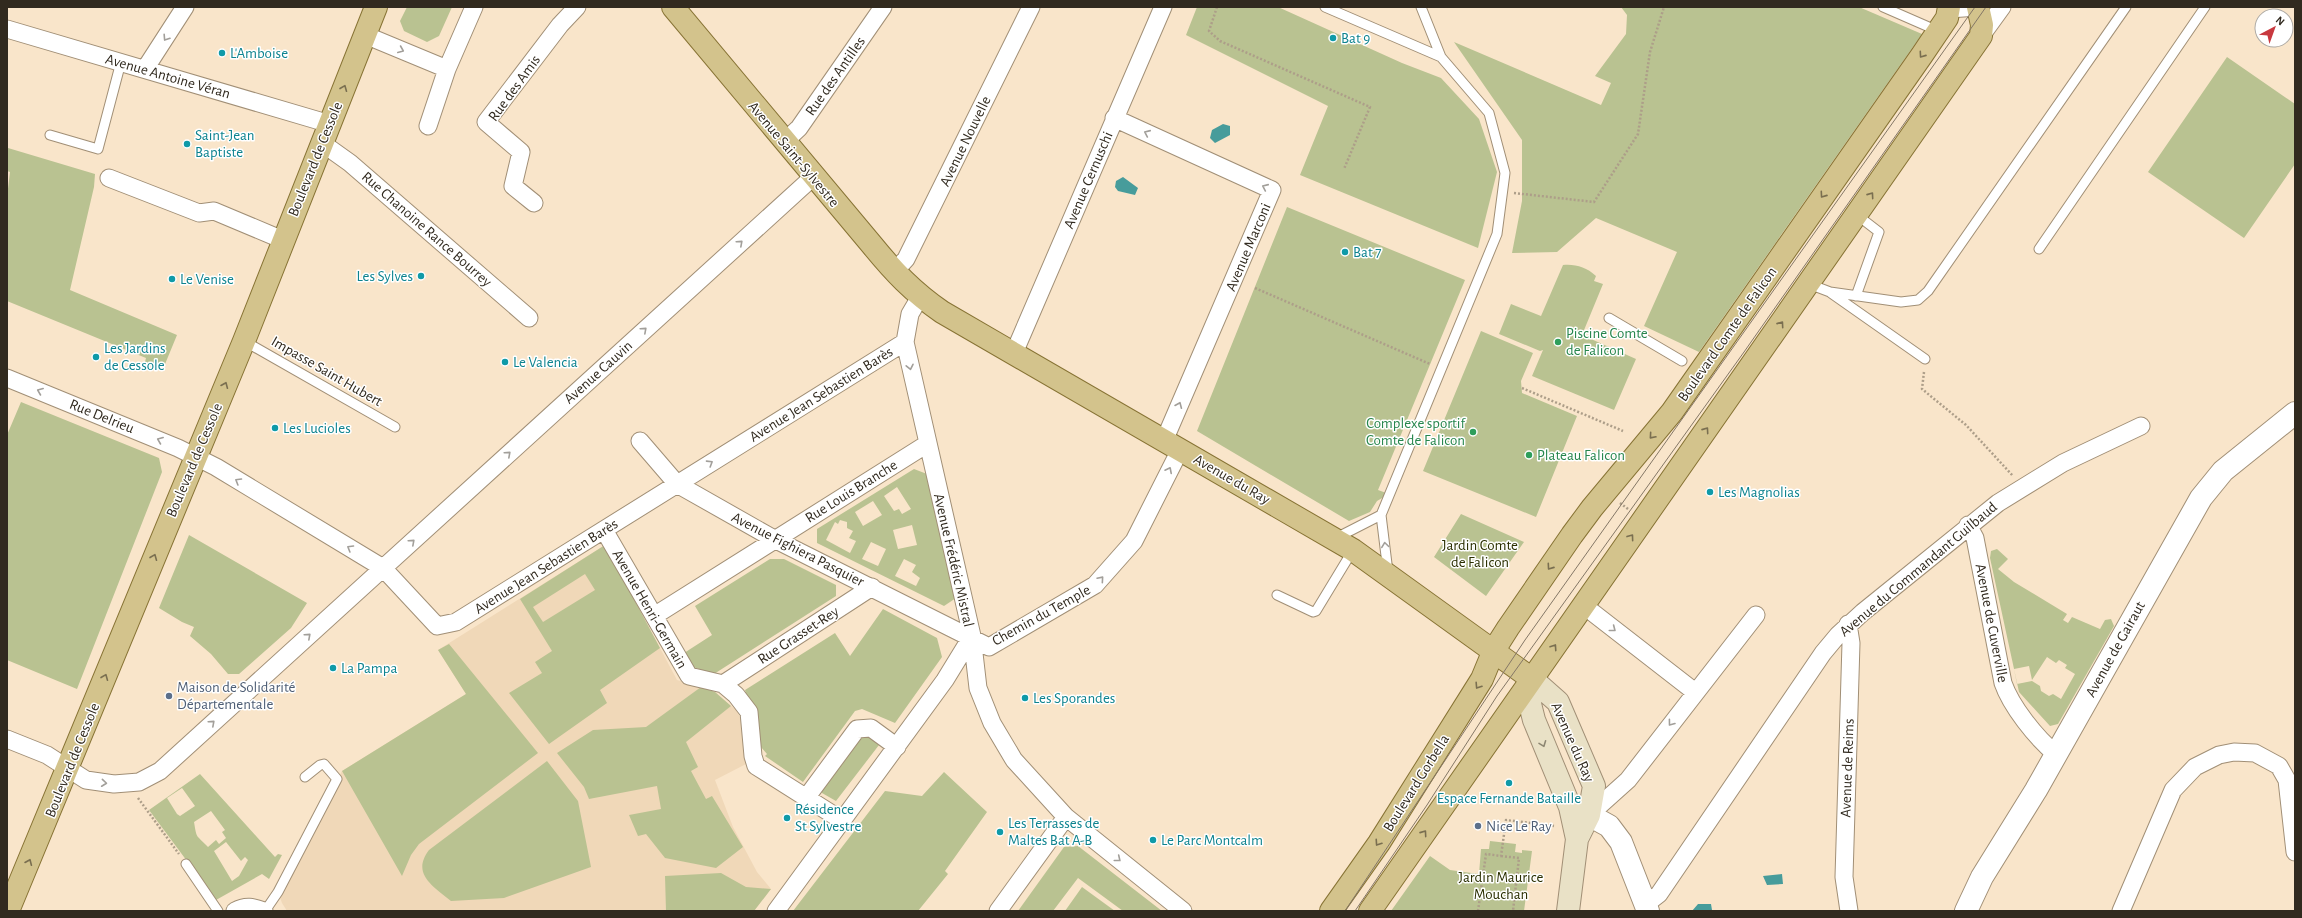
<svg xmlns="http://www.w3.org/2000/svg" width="2302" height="918" font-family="'Alegreya Sans',sans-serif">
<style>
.built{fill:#f0d8b8}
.green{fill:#b9c291;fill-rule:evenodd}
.water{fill:#479c9b}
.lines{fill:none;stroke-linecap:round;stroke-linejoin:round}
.service-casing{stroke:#a18f76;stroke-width:11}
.minor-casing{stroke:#a18f76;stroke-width:19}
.tertiary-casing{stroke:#a18f76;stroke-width:24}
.secondary-casing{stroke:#a18f76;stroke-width:24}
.primary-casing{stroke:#877334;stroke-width:24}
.path{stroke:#ad9e89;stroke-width:2.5;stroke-dasharray:2 2;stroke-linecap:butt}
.service{stroke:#fff;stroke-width:9}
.minor{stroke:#fff;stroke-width:17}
.tertiary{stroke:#fff;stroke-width:22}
.secondary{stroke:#e9e1c6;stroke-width:22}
.primary{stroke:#d3c38c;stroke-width:22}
.tram{stroke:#847766;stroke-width:1}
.oneway{stroke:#a29f9a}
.oneway2{stroke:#7a6f50}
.oneway3{stroke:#8d8672}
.culture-dot{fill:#0f9aa8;stroke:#fff;stroke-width:1.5}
.leisure-dot{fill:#2e9e5b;stroke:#fff;stroke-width:1.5}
.service-dot{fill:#5c6f8a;stroke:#fff;stroke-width:1.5}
.labels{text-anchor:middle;stroke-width:3;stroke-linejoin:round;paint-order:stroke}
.culture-label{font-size:15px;fill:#0d838f;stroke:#fff;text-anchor:start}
.street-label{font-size:15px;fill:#312a1f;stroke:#fff}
.leisure-label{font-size:15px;fill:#27864d;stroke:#fff;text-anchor:start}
.park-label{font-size:15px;fill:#2a2f00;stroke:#fff}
.service-label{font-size:15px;fill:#4e5e75;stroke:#fff;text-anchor:start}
</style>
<rect width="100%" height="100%" fill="#f9e5ca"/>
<path class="built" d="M605,545L677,680L715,692L736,710L741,719L746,764L715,780L733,827L757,872L771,889L754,911H287L282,903L278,892L342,771L466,694L438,650Z"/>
<path class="green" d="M407,7H452L439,36L427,42L404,31L400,21Z
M1197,7H1278L1402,63L1441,78L1479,119L1497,172L1478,248L1300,175L1328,106L1186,35Z
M1621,7H1859L1922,34L1699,352L1644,326L1677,252L1596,218L1557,252L1512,253L1522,201V140L1454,42L1601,105L1611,83L1595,76L1626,34L1627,15Z
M2227,57L2295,104V164L2244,238L2148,172Z
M8,148L95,174L94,187L70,290L177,335L163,369L145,362L146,358L7,301V197L10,172L7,171Z
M1287,207L1465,280L1378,490L1389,494L1377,501L1370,512L1349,521L1197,431Z
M1563,265C1576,264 1586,267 1596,276L1594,281L1603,284L1582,335L1636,359L1614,410L1532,376L1543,350L1540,351L1499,334L1511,304L1541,316Z
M1481,331L1533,353L1521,381L1522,393L1577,416L1536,517L1423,471Z
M21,402L159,458L162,472L77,689L7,660V435Z
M914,469L927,474L956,598L944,606L817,543V529ZM897,487L911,509L902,514L899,509L894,511L884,496ZM873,501L882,515L863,526L855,512ZM840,520L847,522V528L853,531L849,538L856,541L850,553L826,540L835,522L838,524ZM912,525L917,545L898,549L893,530ZM871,542L886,549L878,566L862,559ZM904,559L916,565L912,572L920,578L916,586L895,576Z
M1461,514L1524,542L1486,596L1434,557Z
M189,535L307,603L291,628L239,674H228L211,654L190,636L194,627L182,622L159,608Z
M605,545L660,648L600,690L607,703L549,744L509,693L542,673L535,662L552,651L520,599ZM585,574L595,590L543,622L533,607Z
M1997,549L2008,559L1998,569L2014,582L2067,614L2063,620L2068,623L2072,617L2100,629L2105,620L2111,619L2114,626L2058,724L2050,726L2019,692L1990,558L1991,551ZM2047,657L2056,663L2059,660L2067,665L2065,668L2075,674L2061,699L2053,694L2049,696L2041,691L2040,686L2032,681L2017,684L2014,669L2029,666L2032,680Z
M770,559H784L836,585V596L714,674L687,665L681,655L712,635L695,606Z
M883,609L937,638L942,657L895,723L862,709L855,711L803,782L765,756L767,754L760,746L745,690L835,633L850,656Z
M449,644L538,753L419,844L411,855L402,876L342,771L466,694L438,650Z
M701,687L715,692L731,706L686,742L698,767L691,771L706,799L712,796L743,847L716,868L665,858L646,834L638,836L629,815L661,809L657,786L589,799L584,787L557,753L593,730L646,727Z
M862,734L879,741V745L836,801L822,793V787Z
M547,761L578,801L591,867L504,898L451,901C433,886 411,874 429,850Z
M944,772L987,812L945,871L948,874L918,911H793L885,791L922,796Z
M200,774L275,857L278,854L282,855L269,879L262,874L216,900L149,810ZM182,788L195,806L180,816L177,814L167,798ZM211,811L225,830L222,832L226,838L219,844L216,840L208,847C196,834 197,840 194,822ZM226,842L241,861L245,857L248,860L239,876L232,881L214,851Z
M1490,841L1516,844L1515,852L1522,853V850L1532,851L1524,911H1391L1430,856L1450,870L1479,874L1481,849H1489Z
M1078,846L1162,911H1123L1078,878L1053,911H1018L1064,847Z
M721,873L746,887L771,889L754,911H666L665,876Z
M1082,887L1115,911H1065Z"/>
<path class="water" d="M1223,124L1230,126V135L1215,143L1210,138L1212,130Z
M1123,177L1138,188L1135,195L1118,191L1115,187L1116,181Z
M1782,874L1783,884L1767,885L1763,876Z
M1698,904H1711L1712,910L1692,911Z"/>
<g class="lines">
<defs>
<path id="service" d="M1325,7L1441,57L1421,7
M1883,7L1938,31
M50,135L98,149L121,62
M2039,249L2205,7
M1809,284L1830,292L1901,302L1918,300L1928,291L2126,7
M1831,293L1925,359
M1856,296L1879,232L1857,215
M1609,318L1682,361
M244,341L395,427
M1336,538L1381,515
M1388,572L1381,515L1497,234L1505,173L1489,113L1441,57
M1277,595L1313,612L1316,611L1353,550
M186,864L218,911
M265,911L278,892L337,779L324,764L320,765L305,777"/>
<path id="minor" d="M1949,9L1978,7
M7,29L330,124
M365,35L447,69L474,7
M1981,36L2002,7
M145,69L185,7
M1114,118L1272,190L1164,441
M428,126L447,69
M784,142L799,128L883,7
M322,143L350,163L529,318
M109,178L199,213L214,211L283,240
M534,203L513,186L521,152L486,122L560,25L577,7
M894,272L906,259L1031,7
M920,297L910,314L905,342L972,636L978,688L992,723L1014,760L1066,817L1183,911
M1014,353L1163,7
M7,378L178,448L216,467L383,568L437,626L456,622L905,342
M640,441L677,484L774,539L989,647L1095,585L1134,541L1180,450
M1968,525L1975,538L2003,683C2011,706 2036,738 2056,754
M604,530L689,676L723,684L736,695L749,712L753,756L756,766L843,821
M1583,605L1695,692
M654,616L927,444
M1848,624L1851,643L1844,877L1849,911
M723,684L872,587
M7,739L47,755L86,780L114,784L139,782L160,771L813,177
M806,798L857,729L871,728L897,747
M1589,815L1628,780L1756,615
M1646,904L1659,894L1823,653L1838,635L1863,612L1998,503L2063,463L2141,426
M235,911C246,905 253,907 264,911
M776,911L945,680L972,636
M998,911L1066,817
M2121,911L2173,790L2195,767L2219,755L2234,752L2255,753L2279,766L2287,780L2295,852"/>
<path id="tertiary" d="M1589,815L1609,826L1621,842L1648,911
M1966,911L1982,877L2036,790L2201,498L2223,471L2295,413"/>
<path id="secondary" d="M1532,679L1530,704L1534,720L1570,807L1577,839L1568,911
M1532,679L1558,702L1594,786L1589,815L1577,839"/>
<path id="primary" d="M673,7L872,245C894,272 913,292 942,312L1353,550L1532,679
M8,911L244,341L376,7
M1331,911L1379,843L1482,679L1494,650L1508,628L1572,535L1592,508L1672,412L1922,55L1947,18L1949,7
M1370,911L1981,36L1982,25L1978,7"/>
</defs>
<use href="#service" class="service-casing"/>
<use href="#minor" class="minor-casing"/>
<use href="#tertiary" class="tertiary-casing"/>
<use href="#secondary" class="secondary-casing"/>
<use href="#primary" class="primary-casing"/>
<path class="path" d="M1217,7L1209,31L1220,41L1370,107L1344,169
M1514,193L1594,202L1638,134L1650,52L1664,7
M1255,288L1430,364
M1924,372L1922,389L1966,425L2013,476
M1522,388L1623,431
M1620,503L1628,509
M138,798L179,854
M1501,856L1519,858L1513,911
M1478,911L1486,854L1501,856L1506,820L1554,826"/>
<use href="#service" class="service"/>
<use href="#minor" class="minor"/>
<use href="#tertiary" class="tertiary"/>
<use href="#secondary" class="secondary"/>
<use href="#primary" class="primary"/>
<path class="tram" d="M1345,911L1525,640L1975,7
M1355,911L1427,805L1497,696L1744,352L1986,7"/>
</g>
<defs><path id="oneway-chevron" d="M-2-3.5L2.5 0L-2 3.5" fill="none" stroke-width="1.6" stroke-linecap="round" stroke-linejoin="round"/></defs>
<g class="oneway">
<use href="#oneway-chevron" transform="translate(166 38) rotate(123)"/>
<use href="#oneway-chevron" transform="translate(401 50) rotate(23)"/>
<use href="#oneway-chevron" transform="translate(1147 133) rotate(-156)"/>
<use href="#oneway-chevron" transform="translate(1265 187) rotate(-156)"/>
<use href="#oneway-chevron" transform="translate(740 243) rotate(-42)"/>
<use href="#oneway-chevron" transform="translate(644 330) rotate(-42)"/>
<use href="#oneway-chevron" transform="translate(910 367) rotate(78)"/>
<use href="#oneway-chevron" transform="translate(40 391) rotate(-158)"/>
<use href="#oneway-chevron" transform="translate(1179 405) rotate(-67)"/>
<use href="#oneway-chevron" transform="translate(160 440) rotate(-158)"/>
<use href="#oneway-chevron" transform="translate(508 454) rotate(-42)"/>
<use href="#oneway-chevron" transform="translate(710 463) rotate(-32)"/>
<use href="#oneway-chevron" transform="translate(1169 470) rotate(-63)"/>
<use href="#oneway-chevron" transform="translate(238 481) rotate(-149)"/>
<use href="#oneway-chevron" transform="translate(412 542) rotate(-42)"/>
<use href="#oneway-chevron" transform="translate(1385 545) rotate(-98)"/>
<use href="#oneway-chevron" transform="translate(350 548) rotate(-149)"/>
<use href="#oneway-chevron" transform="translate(1101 579) rotate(-49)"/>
<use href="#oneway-chevron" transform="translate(1613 629) rotate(38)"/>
<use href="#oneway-chevron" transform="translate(308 636) rotate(-42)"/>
<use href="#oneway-chevron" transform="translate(212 723) rotate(-42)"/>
<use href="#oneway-chevron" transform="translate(1671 723) rotate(127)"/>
<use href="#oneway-chevron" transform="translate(104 783) rotate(6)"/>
<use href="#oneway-chevron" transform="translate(1118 859) rotate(39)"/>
</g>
<g class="oneway2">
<use href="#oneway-chevron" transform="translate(1922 55) rotate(125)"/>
<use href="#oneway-chevron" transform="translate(344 88) rotate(-68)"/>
<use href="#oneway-chevron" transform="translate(1823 195) rotate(125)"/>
<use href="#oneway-chevron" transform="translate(1871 195) rotate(-55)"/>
<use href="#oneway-chevron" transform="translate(1781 324) rotate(-55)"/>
<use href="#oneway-chevron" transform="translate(225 385) rotate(-67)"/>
<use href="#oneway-chevron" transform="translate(1706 430) rotate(-55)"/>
<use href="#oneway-chevron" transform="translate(1652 436) rotate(131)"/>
<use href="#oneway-chevron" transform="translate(1631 537) rotate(-54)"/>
<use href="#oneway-chevron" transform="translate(154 557) rotate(-68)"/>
<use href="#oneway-chevron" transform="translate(1550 567) rotate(125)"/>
<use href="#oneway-chevron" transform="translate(1554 647) rotate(-56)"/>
<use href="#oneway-chevron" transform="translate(105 677) rotate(-68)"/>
<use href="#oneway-chevron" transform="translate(1478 686) rotate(123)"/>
<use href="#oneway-chevron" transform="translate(1424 833) rotate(-55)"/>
<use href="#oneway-chevron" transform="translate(1378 843) rotate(124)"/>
<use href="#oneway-chevron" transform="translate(29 862) rotate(-67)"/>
</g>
<use class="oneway3" href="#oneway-chevron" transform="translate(1543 744) rotate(69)"/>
<g class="culture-dot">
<circle cx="1333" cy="38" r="4"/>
<circle cx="222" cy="53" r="4"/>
<circle cx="187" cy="144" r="4"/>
<circle cx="1345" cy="252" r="4"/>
<circle cx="421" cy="276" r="4"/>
<circle cx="172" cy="279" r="4"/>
<circle cx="96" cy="357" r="4"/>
<circle cx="505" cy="362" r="4"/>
<circle cx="275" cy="428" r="4"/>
<circle cx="1710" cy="492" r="4"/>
<circle cx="333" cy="668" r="4"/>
<circle cx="1025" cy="698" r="4"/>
<circle cx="1509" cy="783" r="4"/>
<circle cx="787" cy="818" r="4"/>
<circle cx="1000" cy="832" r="4"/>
<circle cx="1153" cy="840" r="4"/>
</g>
<g class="leisure-dot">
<circle cx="1558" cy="342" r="4"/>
<circle cx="1473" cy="432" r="4"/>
<circle cx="1529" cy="455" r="4"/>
</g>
<g class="service-dot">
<circle cx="169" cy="696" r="4"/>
<circle cx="1478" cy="826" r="4"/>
</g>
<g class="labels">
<g class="culture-label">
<text x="1341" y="43">Bat 9</text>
<text x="230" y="58">L'Amboise</text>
<text x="195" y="140">Saint-Jean<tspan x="195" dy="17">Baptiste</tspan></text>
<text x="1353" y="257">Bat 7</text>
<text x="413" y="281" text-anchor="end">Les Sylves</text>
<text x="180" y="284">Le Venise</text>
<text x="104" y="353">Les Jardins<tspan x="104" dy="17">de Cessole</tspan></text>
<text x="513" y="367">Le Valencia</text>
<text x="283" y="433">Les Lucioles</text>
<text x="1718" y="497">Les Magnolias</text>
<text x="341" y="673">La Pampa</text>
<text x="1033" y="703">Les Sporandes</text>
<text x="1509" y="803" text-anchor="middle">Espace Fernande Bataille</text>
<text x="795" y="814">Résidence<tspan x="795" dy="17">St Sylvestre</tspan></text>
<text x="1008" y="828">Les Terrasses de<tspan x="1008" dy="17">Maltes Bat A-B</tspan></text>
<text x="1161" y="845">Le Parc Montcalm</text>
</g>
<g class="street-label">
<text transform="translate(168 76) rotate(16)" y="5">Avenue Antoine Véran</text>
<text transform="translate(835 76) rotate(-55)" y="5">Rue des Antilles</text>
<text transform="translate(514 88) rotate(-54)" y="5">Rue des Amis</text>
<text transform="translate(965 141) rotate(-64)" y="5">Avenue Nouvelle</text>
<text transform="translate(794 154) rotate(50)" y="5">Avenue Saint-Sylvestre</text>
<text transform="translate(315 159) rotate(-68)" y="5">Boulevard de Cessole</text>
<text transform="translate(1088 180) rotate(-67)" y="5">Avenue Cernuschi</text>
<text transform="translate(427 229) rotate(41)" y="5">Rue Chanoine Rance Bourrey</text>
<text transform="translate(1248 247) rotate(-67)" y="5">Avenue Marconi</text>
<text transform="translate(1727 334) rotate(-55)" y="5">Boulevard Comte de Falicon</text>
<text transform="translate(327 371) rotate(30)" y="5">Impasse Saint Hubert</text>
<text transform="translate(598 372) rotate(-42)" y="5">Avenue Cauvin</text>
<text transform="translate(821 394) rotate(-32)" y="5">Avenue Jean Sebastien Barès</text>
<text transform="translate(102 416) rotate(22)" y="5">Rue Delrieu</text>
<text transform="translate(194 460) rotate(-67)" y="5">Boulevard de Cessole</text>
<text transform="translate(1232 479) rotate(30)" y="5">Avenue du Ray</text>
<text transform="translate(851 491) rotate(-32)" y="5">Rue Louis Branche</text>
<text transform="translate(798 549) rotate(27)" y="5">Avenue Fighiera Pasquier</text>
<text transform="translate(954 560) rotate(77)" y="5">Avenue Frédéric Mistral</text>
<text transform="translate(546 566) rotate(-32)" y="5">Avenue Jean Sebastien Barès</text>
<text transform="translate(1918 569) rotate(-40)" y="5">Avenue du Commandant Guilbaud</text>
<text transform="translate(650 609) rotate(60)" y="5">Avenue Henri-Germain</text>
<text transform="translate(1041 615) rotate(-29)" y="5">Chemin du Temple</text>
<text transform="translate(1992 623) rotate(79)" y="5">Avenue de Cuverville</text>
<text transform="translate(798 635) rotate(-33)" y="5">Rue Grasset-Rey</text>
<text transform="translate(2115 649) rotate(-61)" y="5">Avenue de Gairaut</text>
<text transform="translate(1573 742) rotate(66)" y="5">Avenue du Ray</text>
<text transform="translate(72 760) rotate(-68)" y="5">Boulevard de Cessole</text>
<text transform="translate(1847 768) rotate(-88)" y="5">Avenue de Reims</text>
<text transform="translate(1416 783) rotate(-58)" y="5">Boulevard Gorbella</text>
</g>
<g class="leisure-label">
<text x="1566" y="338">Piscine Comte<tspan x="1566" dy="17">de Falicon</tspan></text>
<text x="1465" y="428" text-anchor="end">Complexe sportif<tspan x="1465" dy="17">Comte de Falicon</tspan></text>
<text x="1537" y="460">Plateau Falicon</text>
</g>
<g class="park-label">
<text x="1480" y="550">Jardin Comte<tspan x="1480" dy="17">de Falicon</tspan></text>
<text x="1501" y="882">Jardin Maurice<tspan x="1501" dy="17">Mouchan</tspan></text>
</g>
<g class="service-label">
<text x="177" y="692">Maison de Solidarité<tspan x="177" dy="17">Départementale</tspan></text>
<text x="1486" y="831">Nice Le Ray</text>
</g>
</g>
<rect width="2302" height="918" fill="none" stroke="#312a1f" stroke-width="16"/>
<g transform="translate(2274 28) rotate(41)"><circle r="19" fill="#ffffff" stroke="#adaaa5"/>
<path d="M0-3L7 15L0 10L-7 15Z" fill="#c8393f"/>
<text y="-6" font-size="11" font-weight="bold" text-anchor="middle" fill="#312a1f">N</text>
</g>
</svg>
